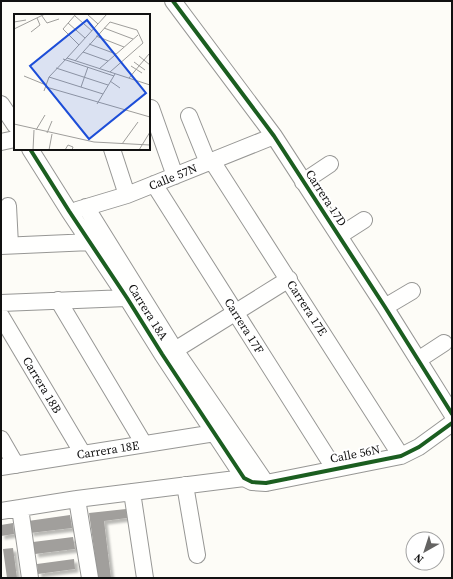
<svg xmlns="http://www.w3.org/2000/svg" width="453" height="579" font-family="'Source Serif 4',serif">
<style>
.building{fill:#a19f9c;filter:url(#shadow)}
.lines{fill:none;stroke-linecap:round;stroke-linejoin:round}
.minor-casing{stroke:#979795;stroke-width:18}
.minor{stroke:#fffffe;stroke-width:16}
.cycleway-casing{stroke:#fff;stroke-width:6}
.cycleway{stroke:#1b5e20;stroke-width:4}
.labels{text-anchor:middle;stroke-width:4;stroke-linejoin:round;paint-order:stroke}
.street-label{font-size:12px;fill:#111;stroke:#fff}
.inset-road{fill:none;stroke:#9f9e9b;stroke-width:1}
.view{fill:#1d4ed8;fill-opacity:0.15;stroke:#1d4ed8;stroke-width:2}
.inset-edge{fill:none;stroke:#111;stroke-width:2}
</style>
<defs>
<filter id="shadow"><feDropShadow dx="3.5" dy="3.5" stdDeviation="1" flood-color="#0004"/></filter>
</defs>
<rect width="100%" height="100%" fill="#fdfcf7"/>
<path class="building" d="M126,509L127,518L104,521L111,578H98L89,513Z
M70,515L72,528L30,533L28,521Z
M13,523L14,534L1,536V525Z
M73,537L75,549L35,554L33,542Z
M13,548L17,578H7L3,549Z
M74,559L75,569L38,574L37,564Z"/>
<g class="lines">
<defs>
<path id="minor" d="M173,1L274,136L385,307L452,414
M1,104L15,125
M151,108L175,176
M189,116L208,163
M1,142L15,139
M30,149L69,211L127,298L162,354L244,478L252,482L266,483L401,456L419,447L452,423
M112,149L127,195
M212,161L401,456
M303,182L330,164
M154,184L334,468
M8,206L10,245
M86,207L175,350L266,483
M77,210L127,195L274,136
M339,236L364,220
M1,246L91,242
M58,300L144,444
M1,303L127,298
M385,307L412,291
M1,316L83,454
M165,353L175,350L289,279
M418,360L444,343
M1,439L16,465
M1,467L215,433
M185,485L197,555
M132,492L145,578
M77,499L90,578
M20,508L30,578
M1,511L77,499L244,478"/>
</defs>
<use href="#minor" class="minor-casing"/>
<use href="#minor" class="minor"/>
<defs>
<path id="cycleway" d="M173,1L274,136L385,307L452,414
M30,149L69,211L127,298L162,354L244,478L252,482L266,483L401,456L419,447L452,423"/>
</defs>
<use href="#cycleway" class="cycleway-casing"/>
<use href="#cycleway" class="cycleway"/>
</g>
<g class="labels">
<g class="street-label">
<text transform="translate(173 177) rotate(-22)" y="4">Calle 57N</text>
<text transform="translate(326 198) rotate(57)" y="4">Carrera 17D</text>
<text transform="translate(307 308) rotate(57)" y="4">Carrera 17E</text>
<text transform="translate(148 312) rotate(58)" y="4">Carrera 18A</text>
<text transform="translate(244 326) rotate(58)" y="4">Carrera 17F</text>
<text transform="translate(42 385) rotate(59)" y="4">Carrera 18B</text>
<text transform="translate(108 450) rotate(-9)" y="4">Carrera 18E</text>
<text transform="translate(355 454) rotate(-11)" y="4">Calle 56N</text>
</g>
</g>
<g transform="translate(14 14)">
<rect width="136" height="136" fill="#fdfcf7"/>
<path class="inset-road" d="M62,0L49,15L65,31M73,0L84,10M28,2L33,9L45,5M61,2L78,17M0,8L12,6M54,9L71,24M90,14L119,25M0,15L31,0M17,18L26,11L23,4M82,22L110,33M75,30L102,40M69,38L94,47M125,42L136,51M53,44L93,0M49,45L100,62M61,47L96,8L123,16L129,29L96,58M120,48L131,56M117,52L128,59M42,54L94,71M85,55L124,21M10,62L32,71M35,63L89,80M115,64L135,40M96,67L106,74M32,73L136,103M67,73L74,53M30,77L35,63L53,44L136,71M83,90L101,60M0,110L80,128L136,131M22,116L31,101M33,119L38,107M108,130L124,108M19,136L20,116M35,136L38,120M51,136L54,131L59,133L58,136M125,136L136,118"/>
<path class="view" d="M73,6L132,79L75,125L16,52Z"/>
<rect width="136" height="136" class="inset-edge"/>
</g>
<rect width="453" height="579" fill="none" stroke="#111111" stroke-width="4"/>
<g transform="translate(425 551) rotate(219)"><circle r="19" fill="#ffffff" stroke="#a0a0a0"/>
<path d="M0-3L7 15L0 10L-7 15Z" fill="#646362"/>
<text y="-6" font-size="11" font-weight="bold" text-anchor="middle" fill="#111111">N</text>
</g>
</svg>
